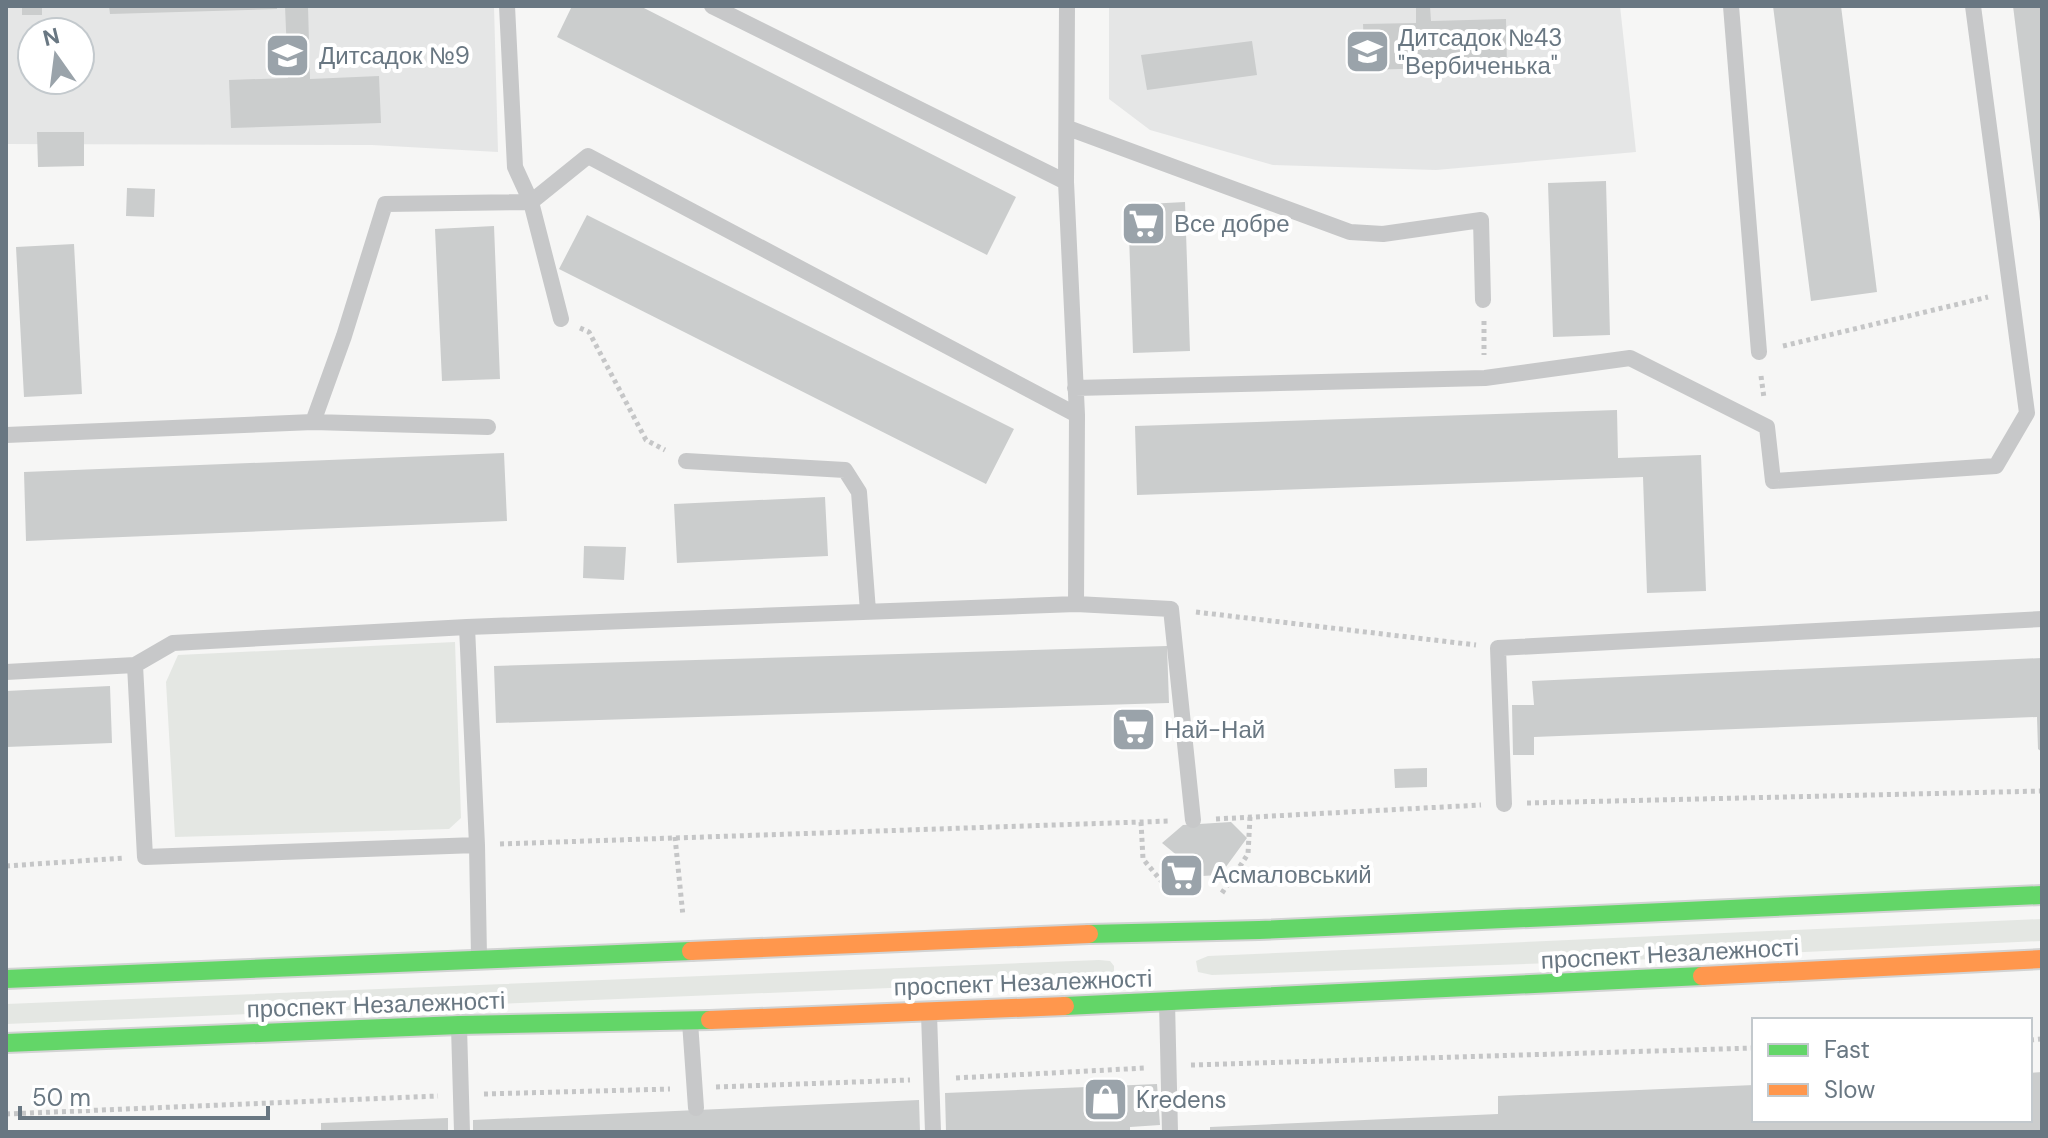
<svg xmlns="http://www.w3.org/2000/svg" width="2048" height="1138" font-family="'DM Sans',sans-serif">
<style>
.built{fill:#e5e6e6;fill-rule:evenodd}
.green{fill:#e4e7e3}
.building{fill:#cbcdcd}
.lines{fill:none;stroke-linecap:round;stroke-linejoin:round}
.fast-casing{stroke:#d2d3d3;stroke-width:22}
.slow-casing{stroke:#d2d3d3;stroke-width:22}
.path{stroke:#c5c6c7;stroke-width:5;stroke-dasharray:4 4;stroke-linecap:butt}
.lane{stroke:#c7c8c9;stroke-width:16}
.fast{stroke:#63d668;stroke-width:18}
.slow{stroke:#ff974d;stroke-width:18}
.labels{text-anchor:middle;stroke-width:8;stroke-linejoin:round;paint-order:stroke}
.poi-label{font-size:24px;fill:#697782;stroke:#fff;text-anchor:start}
.street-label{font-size:24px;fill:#697782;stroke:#fff}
</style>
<rect width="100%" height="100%" fill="#f6f6f5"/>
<path class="built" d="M6,6H494L498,152L372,145L6,144ZM32,32H80V80H32Z
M1109,6H1620L1636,152L1436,170L1273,165L1150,130L1109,99Z"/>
<path class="green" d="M455,642L461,818L449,829L175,837L166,682L178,655Z
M2042,919V941L1609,961L1212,975L1198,972L1196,961L1208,956Z
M1099,960L1110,961L1114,966V975L1110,979L6,1024V1004Z"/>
<path class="building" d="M22,6H42V15H22Z
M109,6H277V9L110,14Z
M285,6H308L310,79L379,76L381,123L231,128L229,80L288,78Z
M572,6H640L1016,197L987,255L557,37Z
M1416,6H1430L1431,21L1506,19L1507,66L1365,70L1363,24L1416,23Z
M1773,6H1841L1877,292L1811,301Z
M2013,6H2042V221H2040Z
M1252,41L1257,75L1147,90L1141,55Z
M37,132H84V166L38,167Z
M1606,181L1610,335L1553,337L1548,183Z
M127,188L155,189L154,217L126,216Z
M1185,202L1190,351L1133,353L1128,205Z
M587,215L1014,429L986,484L559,269Z
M494,226L500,379L442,381L435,229Z
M74,244L82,394L24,397L16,247Z
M1617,410L1618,458L1701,455L1706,591L1647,593L1643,477L1137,495L1135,426Z
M504,453L507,521L26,541L24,472Z
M825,497L828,556L677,563L674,504Z
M584,546L626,547L624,580L583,578Z
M1167,646L1169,703L496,723L494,666Z
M2042,658V752L2038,749L2037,717L1534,737V755H1513L1512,705H1534L1532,681Z
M110,686L112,743L6,747V691Z
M1427,768V787L1395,788L1394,769Z
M1231,822L1247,838L1220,875L1202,876L1162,843L1183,825Z
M2042,1072V1132H1210V1127L1498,1114V1096L1754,1085V1120H2030V1073Z
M1157,1084L1160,1125L1130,1127V1132H946L945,1093Z
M919,1100L920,1132H473V1120Z
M448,1118V1132H321V1123Z"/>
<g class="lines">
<defs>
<path id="fast" d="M1089,934L1259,930L2042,895
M6,979L691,951
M1065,1006L1702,976
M6,1043L459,1025L710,1020"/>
<path id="slow" d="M691,951L1089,934
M1702,976L2042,959
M710,1020L1065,1006"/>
</defs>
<use href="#fast" class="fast-casing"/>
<use href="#slow" class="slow-casing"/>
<path class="path" d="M1484,321V355
M580,328L589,332L646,440L665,450
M1783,346L1988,297
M1761,376L1764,398
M1196,612L1476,645
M1527,803L2042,791
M1216,819L1481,805
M1141,822L1143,859L1173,895
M675,837L683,916
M500,844L1170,821
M6,866L124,858
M1222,893L1248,854L1250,817
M2030,1040L2042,1039
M1191,1065L1754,1048
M956,1078L1145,1068
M716,1087L910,1080
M484,1094L670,1089
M6,1114L438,1096"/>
<path class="lane" d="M712,6L1066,182
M1067,6L1066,182L1077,415L1076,604L1171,609L1193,820
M1731,6L1759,352
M1068,128L1350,232L1383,234L1481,220L1483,300
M561,319L531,202L588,156L1077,415
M1075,388L1485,378L1630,358L1767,427L1773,481L1996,466L2027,413L1973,6
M313,422L344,336L385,204L531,202L515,167L507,6
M6,435L313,422L488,427
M686,461L845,470L859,492L868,611
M467,627L477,845L479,957
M135,665L145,857L477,845
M6,672L135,665L173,643L467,627L1076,604
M1504,804L1498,648L2042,619
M1167,1002L1170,1132
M929,1014L933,1132
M690,1022L696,1108
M459,1027L462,1132"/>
<use href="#fast" class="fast"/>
<use href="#slow" class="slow"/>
</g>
<defs>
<symbol id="school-square" viewBox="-11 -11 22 22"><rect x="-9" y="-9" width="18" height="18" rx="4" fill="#9aa3aa" stroke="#fff"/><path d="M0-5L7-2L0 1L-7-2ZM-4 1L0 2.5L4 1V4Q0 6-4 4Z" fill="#fff"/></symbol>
<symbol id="supermarket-square" viewBox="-11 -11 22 22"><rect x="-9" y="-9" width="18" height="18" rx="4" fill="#9aa3aa" stroke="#fff"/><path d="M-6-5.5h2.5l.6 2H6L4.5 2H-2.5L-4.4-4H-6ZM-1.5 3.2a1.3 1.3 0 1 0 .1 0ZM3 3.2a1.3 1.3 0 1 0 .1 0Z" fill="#fff"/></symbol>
<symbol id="shop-square" viewBox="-11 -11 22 22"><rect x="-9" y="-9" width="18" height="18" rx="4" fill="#9aa3aa" stroke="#fff"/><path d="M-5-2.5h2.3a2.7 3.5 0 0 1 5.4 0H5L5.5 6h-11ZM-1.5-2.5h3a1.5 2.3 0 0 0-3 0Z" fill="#fff"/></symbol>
</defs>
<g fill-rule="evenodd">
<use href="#school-square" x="1342" y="26" width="51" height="51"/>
<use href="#school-square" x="262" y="30" width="51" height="51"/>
<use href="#supermarket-square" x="1118" y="198" width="51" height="51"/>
<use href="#supermarket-square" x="1108" y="704" width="51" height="51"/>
<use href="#supermarket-square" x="1156" y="850" width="51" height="51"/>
<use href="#shop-square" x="1080" y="1074" width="51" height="51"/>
</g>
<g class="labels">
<g class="poi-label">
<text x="1398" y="46">Дитсадок №43<tspan x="1398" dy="28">"Вербиченька"</tspan></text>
<text x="319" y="64">Дитсадок №9</text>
<text x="1174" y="232">Все добре</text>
<text x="1164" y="738">Най-Най</text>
<text x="1212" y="883">Асмаловський</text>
<text x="1136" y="1108">Kredens</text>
</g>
<g class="street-label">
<text transform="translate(1670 954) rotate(-3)" y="8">проспект Незалежності</text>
<text transform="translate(1023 983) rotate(-2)" y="8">проспект Незалежності</text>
<text transform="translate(376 1005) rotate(-2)" y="8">проспект Незалежності</text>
</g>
</g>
<rect width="2048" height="1138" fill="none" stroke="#697782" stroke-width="16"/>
<rect x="1752" y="1018" width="280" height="104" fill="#ffffff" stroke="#c3c9cd" stroke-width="2"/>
<rect x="1768" y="1044" width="40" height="12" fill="#63d668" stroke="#c3c9cd" stroke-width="2"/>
<text x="1824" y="1058" font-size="24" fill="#697782">Fast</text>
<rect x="1768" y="1084" width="40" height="12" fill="#ff974d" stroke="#c3c9cd" stroke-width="2"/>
<text x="1824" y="1098" font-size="24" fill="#697782">Slow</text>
<g transform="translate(56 56) rotate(346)"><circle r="38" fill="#ffffff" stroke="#c3c9cd" stroke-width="2"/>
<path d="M0-6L14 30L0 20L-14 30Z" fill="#9aa3aa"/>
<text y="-12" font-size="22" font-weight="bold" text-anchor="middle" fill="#697782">N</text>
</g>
<path d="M20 1106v12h248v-12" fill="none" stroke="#697782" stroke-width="4"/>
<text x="32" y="1106" font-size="24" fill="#697782" stroke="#ffffff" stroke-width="6" paint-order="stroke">50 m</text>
</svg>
